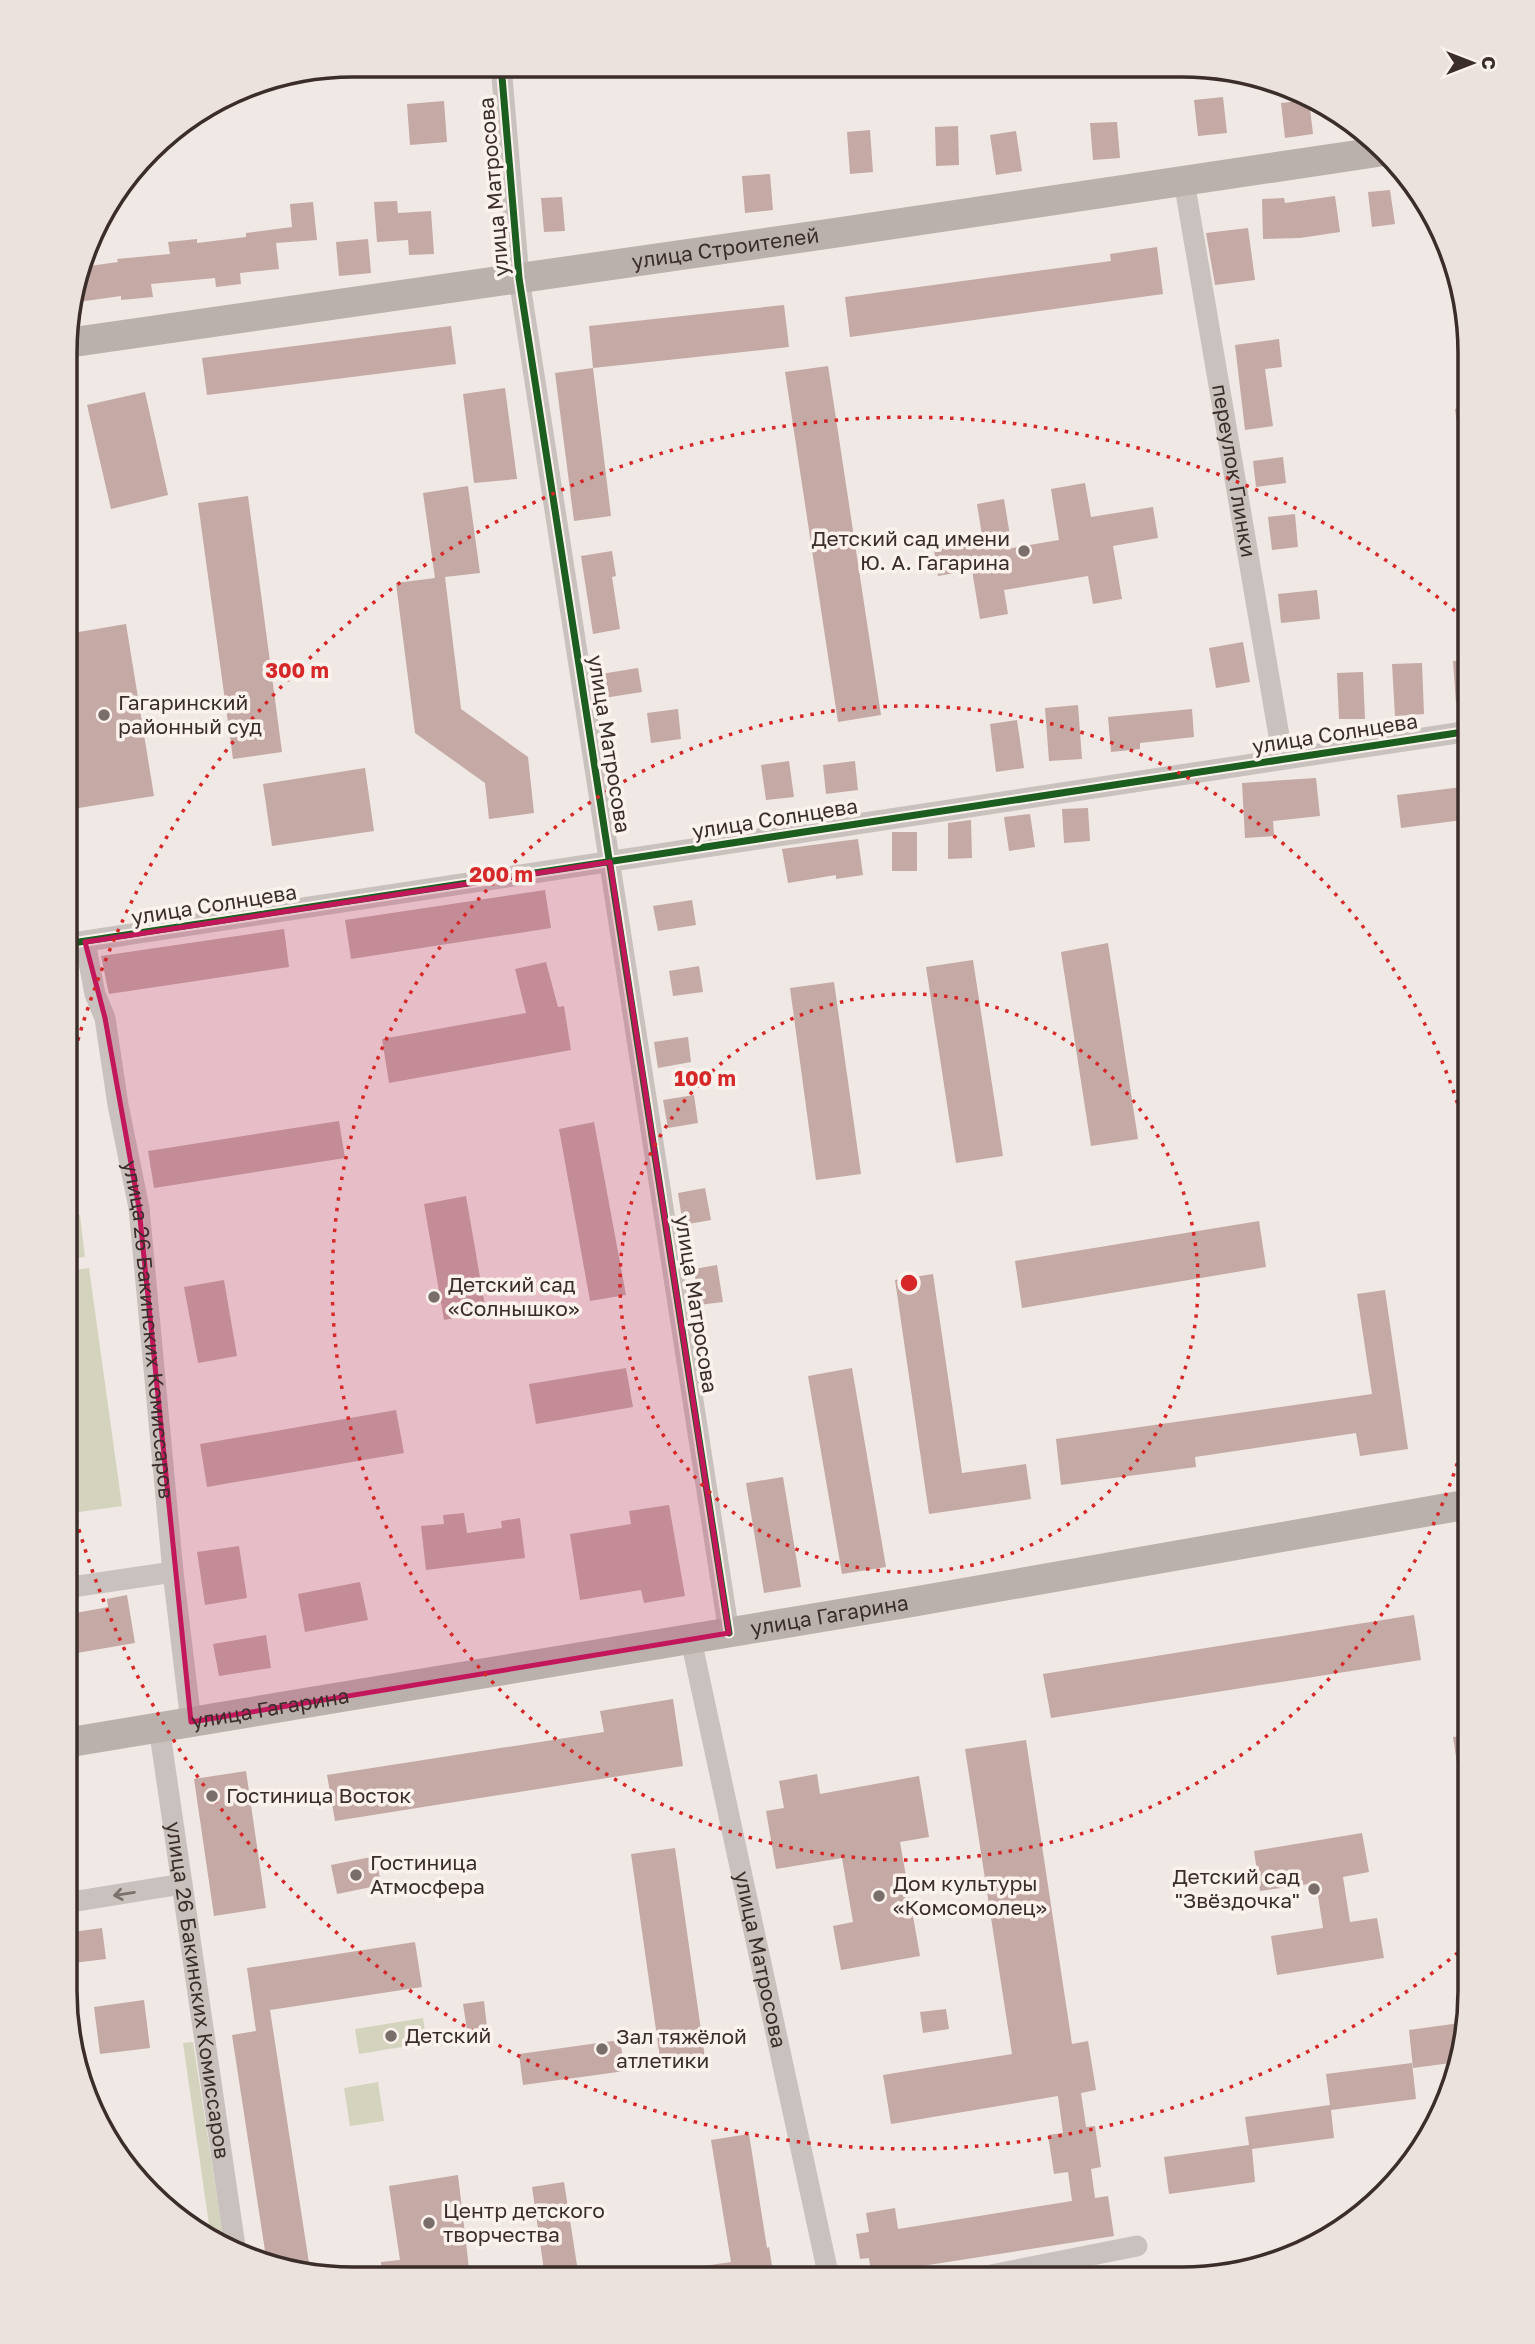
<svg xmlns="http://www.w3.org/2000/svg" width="1535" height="2344" font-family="'Golos Text',sans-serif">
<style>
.green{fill:#d4d4be}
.building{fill:#c4a9a5}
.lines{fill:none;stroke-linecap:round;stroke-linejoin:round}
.minor{stroke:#c9c1bd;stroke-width:21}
.secondary{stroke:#bab1ad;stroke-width:30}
.cycleway-casing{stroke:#fbf2ed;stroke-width:11}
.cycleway{stroke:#1b5e20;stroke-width:7}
.oneway{stroke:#7b706c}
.marked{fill:#c2185b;fill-opacity:0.2;stroke:#c2185b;stroke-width:5;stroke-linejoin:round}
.ring{fill:none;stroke:#d62828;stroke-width:3.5;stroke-dasharray:3.5 7}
.poi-dot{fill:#7a6e6b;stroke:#fbf2ed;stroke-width:2.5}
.labels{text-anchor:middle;stroke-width:7;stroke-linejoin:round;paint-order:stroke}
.street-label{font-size:21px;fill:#3b2d2a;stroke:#fbf2ed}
.poi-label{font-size:21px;fill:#3b2d2a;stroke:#fbf2ed;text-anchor:start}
.rim{fill:none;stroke:#3b2d2a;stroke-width:3.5}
.centre{fill:#d62828;stroke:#fbf2ed;stroke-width:3.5}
.ring-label{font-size:21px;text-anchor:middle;font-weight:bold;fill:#d62828;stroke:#fbf2ed;stroke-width:7;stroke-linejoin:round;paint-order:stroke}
</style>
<rect width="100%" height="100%" fill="#f0e8e4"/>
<path class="green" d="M80,1215L85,1257L66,1259V1217Z
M89,1268L122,1506L65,1514L66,1271Z
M423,2018L427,2043L359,2054L355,2029Z
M193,2042L225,2247L211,2239L183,2043Z
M378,2082L384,2121L350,2126L344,2088Z"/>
<path class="building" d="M1223,97L1227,133L1198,136L1194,100Z
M1309,100L1313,134L1285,138L1281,103Z
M444,101L447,142L410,145L407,104Z
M1117,122L1120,158L1093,160L1090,123Z
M958,126L959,165L936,166L935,127Z
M870,130L873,172L850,174L847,132Z
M1016,131L1022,171L996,175L990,135Z
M770,174L773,210L745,213L742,176Z
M1390,190L1395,224L1372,227L1368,192Z
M1335,196L1340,232L1300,238L1263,239L1262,199L1284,198L1285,203Z
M562,197L565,231L544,232L541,198Z
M397,201L398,213L431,211L434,254L409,255L408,240L377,242L374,202Z
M313,202L317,240L276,243L279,269L240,273L241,284L216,287L215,278L151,284L153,297L121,300V296L71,303L82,267L118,262L117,259L170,254L168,242L197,239V243L246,237V233L292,227L290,204Z
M1248,228L1255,280L1215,285L1206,233Z
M368,239L371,273L339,276L336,242Z
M1157,247L1163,294L850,337L845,297L1111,261L1110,254Z
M784,305L789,347L593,368L589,326Z
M451,326L456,364L207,395L202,358Z
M1279,339L1282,367L1265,369L1273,426L1245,430L1235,345Z
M828,366L881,715L838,722L785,372Z
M593,368L611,516L574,521L555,373Z
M505,388L517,479L474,483L463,394Z
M145,392L168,495L111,509L87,405Z
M1470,407V452L1461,453L1455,409Z
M1283,457L1286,483L1256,487L1253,461Z
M1085,483L1091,517L1153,507L1158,538L1113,546L1122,599L1093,604L1088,576L1004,590L1008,614L980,619L972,570L938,576L934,550L983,542L977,504L1004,499L1012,548L1059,540L1051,489Z
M468,486L480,573L445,577L461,709L528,757L534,813L489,819L485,783L415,733L396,583L435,578L423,493Z
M248,496L282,752L233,759L198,503Z
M1295,514L1298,547L1272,550L1268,517Z
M612,551L616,576L612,577L620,629L593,634L581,556Z
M1317,590L1320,619L1281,623L1278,594Z
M126,624L154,796L66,810L67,634Z
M1243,642L1250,682L1216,688L1209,648Z
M1470,660V702L1456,703L1453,661Z
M1422,663L1424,714L1395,716L1392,664Z
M638,668L642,692L604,698L601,674Z
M1363,672L1365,719H1339L1337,673Z
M1078,705L1082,759L1049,761L1045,708Z
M678,709L681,739L651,743L647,713Z
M1192,709L1194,737L1140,743V749L1111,752L1108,717Z
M1017,720L1024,768L996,772L990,724Z
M789,761L794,797L766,800L761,765Z
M855,761L858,790L826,794L823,765Z
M365,768L374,831L272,846L263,784Z
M1316,778L1320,816L1273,821L1274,836L1245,838L1242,783Z
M1470,786V819L1401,828L1397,795Z
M1088,808L1090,841L1064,843L1062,809Z
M1030,814L1035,847L1009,851L1004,817Z
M971,820L972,858L948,859V823Z
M892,832H917V871H892Z
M858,839L863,875L836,879V875L788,883L782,849Z
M545,890L551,928L351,959L345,920Z
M692,900L696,925L658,931L653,906Z
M284,929L289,967L109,994L108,990L101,956Z
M1108,943L1138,1139L1091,1146L1061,952Z
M973,960L1003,1156L956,1163L926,967Z
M546,962L558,1007L564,1006L571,1050L389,1083L382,1039L526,1013L515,969Z
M699,966L703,992L673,996L669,971Z
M834,982L861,1174L816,1180L790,988Z
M688,1037L691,1062L658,1068L654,1042Z
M694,1095L698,1123L668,1128L663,1100Z
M339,1121L345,1158L154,1188L148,1151Z
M594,1122L626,1295L590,1301L559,1129Z
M705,1188L711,1220L683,1225L678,1193Z
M466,1196L486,1312L444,1320L424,1204Z
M1259,1221L1266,1267L1022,1308L1015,1261Z
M717,1265L723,1302L699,1305L694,1269Z
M933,1274L962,1473L1026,1464L1031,1499L929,1514L895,1280Z
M224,1280L237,1356L198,1363L184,1287Z
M1385,1290L1408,1449L1360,1456L1356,1433L1195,1457L1196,1467L1061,1485L1056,1439L1372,1394L1357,1294Z
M626,1368L633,1407L536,1424L529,1384Z
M852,1368L886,1567L842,1574L808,1376Z
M396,1410L404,1453L207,1487L200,1444Z
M783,1477L801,1587L764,1593L746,1483Z
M669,1505L685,1596L644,1603L641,1590L580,1600L570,1534L631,1524L629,1511Z
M464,1513L467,1533L502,1528L501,1521L520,1518L525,1558L426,1570L421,1526L444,1524L443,1515Z
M239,1546L247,1598L205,1605L197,1552Z
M360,1582L368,1620L305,1632L298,1594Z
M127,1595L135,1643L65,1655V1615L108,1607L107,1599Z
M1414,1615L1421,1660L1051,1718L1043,1674Z
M266,1635L271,1668L219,1676L213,1644Z
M673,1699L683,1766L335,1821L327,1775L604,1732L600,1711Z
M1470,1735V1790H1461L1453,1737Z
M1026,1740L1072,2044L1088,2041L1096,2090L1081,2093L1086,2127L1095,2126L1101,2167L1091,2169L1095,2198L1108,2196L1114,2236L871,2274L869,2258L860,2259L856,2234L869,2232L866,2213L895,2208L898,2229L1072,2201L1068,2172L1054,2174L1048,2135L1063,2133L1058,2096L891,2124L883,2075L1012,2054L965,1749Z
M246,1771L266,1908L214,1916L194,1779Z
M817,1774L820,1794L919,1776L929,1837L900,1842L920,1956L841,1970L833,1926L853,1922L842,1858L776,1869L766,1811L784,1808L779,1781Z
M1362,1833L1369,1872L1343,1877L1350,1922L1377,1918L1384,1958L1277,1975L1271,1936L1323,1928L1316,1883L1260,1891L1254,1851Z
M675,1848L705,2058L661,2065L631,1854Z
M376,1856L381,1885L337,1894L331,1865Z
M102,1928L106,1959L65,1964V1933Z
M415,1942L422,1987L270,2010L311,2276L267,2264L232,2035L256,2031L247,1968Z
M144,2000L150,2048L100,2054L94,2007Z
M484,2001L487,2027L467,2030L463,2004Z
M946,2009L949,2029L923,2033L920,2012Z
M1467,2022L1458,2062L1413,2068L1409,2030Z
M620,2040L625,2071L523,2085L519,2054Z
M1412,2063L1416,2099L1331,2110L1334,2138L1252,2149L1255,2182L1169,2194L1164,2157L1249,2145L1245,2117L1330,2105L1326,2074Z
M749,2134L767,2248L769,2247L774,2278H684L683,2269L731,2262L711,2140Z
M458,2175L470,2277H382L381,2262L400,2260L389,2186Z
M564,2182L579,2278L545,2277L532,2187Z"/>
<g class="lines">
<g class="minor">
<path d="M501,65L519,278L729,1633"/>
<path id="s1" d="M1184,181L1283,759"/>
<path id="s2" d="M85,942L95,994L105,1018L118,1105L139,1208L173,1572L191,1722"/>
<path d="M66,944L1470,731"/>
<path d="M65,1588L173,1572"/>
<path id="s3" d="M691,1640L829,2278"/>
<path id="s4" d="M159,1727L236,2253"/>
<path d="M65,1903L182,1884"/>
<path d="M971,2279L1137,2246"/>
</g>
<g class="secondary">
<path id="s5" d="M67,343L834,233L1384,151"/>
<path id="s6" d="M65,1743L912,1602L1470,1504"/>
</g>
<defs>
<path id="cycleway" d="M501,65L519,278L729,1633
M66,944L1470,731"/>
</defs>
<use href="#cycleway" class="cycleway-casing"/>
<use href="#cycleway" class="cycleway"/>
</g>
<defs><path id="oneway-shaft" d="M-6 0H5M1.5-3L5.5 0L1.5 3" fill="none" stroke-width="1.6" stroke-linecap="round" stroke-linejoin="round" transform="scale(1.75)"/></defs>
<use class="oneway" href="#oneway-shaft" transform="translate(124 1894) rotate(171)"/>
<path class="marked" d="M610,862L729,1633L191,1722L139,1208L105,1018L85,942Z"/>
<g class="ring">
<circle cx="909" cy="1283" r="289"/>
<path d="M1469 1423A577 577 0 1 1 1469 1143"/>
<path d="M1466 1946A866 866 0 0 1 67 1485M67 1081A866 866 0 0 1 1466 620"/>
</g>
<g class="poi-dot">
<circle cx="1024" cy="551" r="7"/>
<circle cx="104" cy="715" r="7"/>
<circle cx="434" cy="1297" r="7"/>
<circle cx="212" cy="1796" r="7"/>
<circle cx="356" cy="1875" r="7"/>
<circle cx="1314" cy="1889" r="7"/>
<circle cx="879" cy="1896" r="7"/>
<circle cx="391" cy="2036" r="7"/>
<circle cx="602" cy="2049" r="7"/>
<circle cx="429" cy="2223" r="7"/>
</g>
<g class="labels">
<g class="street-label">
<text transform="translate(494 187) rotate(-95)" y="7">улица Матросова</text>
<text dy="7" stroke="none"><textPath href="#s5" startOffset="665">улица Строителей</textPath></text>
<text dy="7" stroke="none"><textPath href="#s1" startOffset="294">переулок Глинки</textPath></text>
<text transform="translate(1335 734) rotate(-9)" y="7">улица Солнцева</text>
<text transform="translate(609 744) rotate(81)" y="7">улица Матросова</text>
<text transform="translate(775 819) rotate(-9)" y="7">улица Солнцева</text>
<text transform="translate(214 905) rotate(-9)" y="7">улица Солнцева</text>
<text transform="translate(696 1304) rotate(81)" y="7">улица Матросова</text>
<text dy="7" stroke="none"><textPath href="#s2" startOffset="394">улица 26 Бакинских Комиссаров</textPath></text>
<text dy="7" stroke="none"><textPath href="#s6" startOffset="775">улица Гагарина</textPath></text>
<text dy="7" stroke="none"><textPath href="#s6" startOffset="208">улица Гагарина</textPath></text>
<text dy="7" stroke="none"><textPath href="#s3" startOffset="327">улица Матросова</textPath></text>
<text dy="7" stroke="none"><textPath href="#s4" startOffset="266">улица 26 Бакинских Комиссаров</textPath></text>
</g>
<g class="poi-label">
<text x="1010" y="546" text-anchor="end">Детский сад имени<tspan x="1010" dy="24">Ю. А. Гагарина</tspan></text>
<text x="118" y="710">Гагаринский<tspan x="118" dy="24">районный суд</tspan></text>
<text x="448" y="1292">Детский сад<tspan x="448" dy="24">«Солнышко»</tspan></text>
<text x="226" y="1803">Гостиница Восток</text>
<text x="370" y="1870">Гостиница<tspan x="370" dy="24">Атмосфера</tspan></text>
<text x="1300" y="1884" text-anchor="end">Детский сад<tspan x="1300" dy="24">"Звёздочка"</tspan></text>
<text x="893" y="1891">Дом культуры<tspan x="893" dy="24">«Комсомолец»</tspan></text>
<text x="405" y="2043">Детский</text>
<text x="616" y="2044">Зал тяжёлой<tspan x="616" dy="24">атлетики</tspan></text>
<text x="443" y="2218">Центр детского<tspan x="443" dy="24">творчества</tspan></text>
</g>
</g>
<path d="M0 0H1535V2344H0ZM353 77H1182A276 276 0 0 1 1458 353V1991A276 276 0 0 1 1182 2267H353A276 276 0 0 1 77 1991V353A276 276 0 0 1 353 77Z" fill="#ece2dd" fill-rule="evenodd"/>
<path class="rim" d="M353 77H1182A276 276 0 0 1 1458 353V1991A276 276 0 0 1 1182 2267H353A276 276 0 0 1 77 1991V353A276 276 0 0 1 353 77Z"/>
<circle cx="909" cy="1283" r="10" class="centre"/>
<g class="ring-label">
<text x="297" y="678">300 m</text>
<text x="501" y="882">200 m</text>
<text x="705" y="1086">100 m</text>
</g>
<g transform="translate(1472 63) rotate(90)" stroke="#fbf2ed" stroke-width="5" paint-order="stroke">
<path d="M0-5L12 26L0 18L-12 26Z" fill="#3b2d2a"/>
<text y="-10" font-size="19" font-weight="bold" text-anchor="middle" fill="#3b2d2a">С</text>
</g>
</svg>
